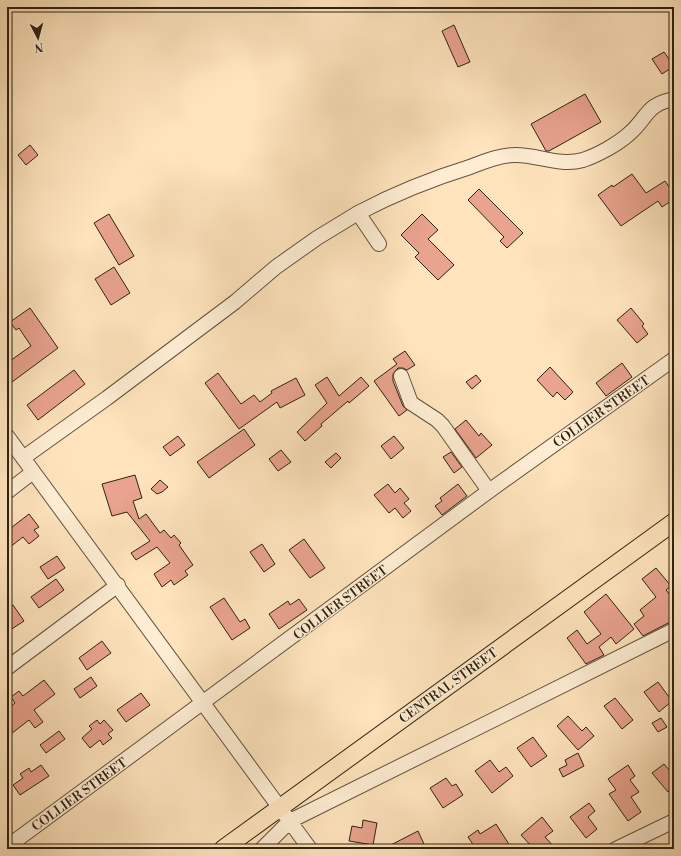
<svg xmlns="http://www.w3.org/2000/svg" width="681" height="856" font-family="'Libre Bodoni',serif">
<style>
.building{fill:#e9a38e;stroke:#2e2215}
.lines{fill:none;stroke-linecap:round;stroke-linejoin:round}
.minor-casing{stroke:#62523f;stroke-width:16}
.major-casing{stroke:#2e2215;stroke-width:19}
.minor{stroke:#feedd3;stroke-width:14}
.major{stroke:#fee3bc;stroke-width:17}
.labels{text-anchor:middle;stroke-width:3;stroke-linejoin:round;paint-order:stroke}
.street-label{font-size:13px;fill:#2e2215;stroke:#feedd3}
</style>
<rect width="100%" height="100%" fill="#fee3bc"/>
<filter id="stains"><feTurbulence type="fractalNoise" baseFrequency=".005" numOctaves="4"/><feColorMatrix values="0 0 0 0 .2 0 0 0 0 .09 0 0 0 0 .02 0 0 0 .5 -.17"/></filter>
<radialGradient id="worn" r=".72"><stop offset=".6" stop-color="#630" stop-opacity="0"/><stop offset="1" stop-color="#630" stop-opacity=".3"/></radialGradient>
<path class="building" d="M454,25L470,62L458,67L442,31Z
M664,52L674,66L662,74L652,59Z
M585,94L601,122L549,151H546L531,124Z
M30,145L38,155L26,165L18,155Z
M632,174L646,193L665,181L674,194V199L662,207L658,201L621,226L598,195L612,185L613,187Z
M479,189L523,233L507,248L500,241L504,237L468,200Z
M109,214L134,256L119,265L94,223Z
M422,214L438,230L428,239L454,265L438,280L415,257L419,253L401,235Z
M114,267L130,293L111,305L95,279Z
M30,308L58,348L12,382L7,375V363L31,346L19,328L16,330L10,322Z
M631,308L644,324L642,326L648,334L637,343L617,320Z
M405,351L415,365L407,370L403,368H398L393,374V381L403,406L407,410L399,416L374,381L397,364L393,359Z
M622,363L632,377L606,396L596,383Z
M550,367L573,392L565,400L557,392L553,397L537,380Z
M74,370L85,384L38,420L27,405Z
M218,373L241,404L254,395L260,402L272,393L271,391L296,378L305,395L280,408L277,402L239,429L205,383Z
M476,375L481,381L472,389L466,382Z
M327,377L339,396L361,377L369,386L349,403L348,401L321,424L322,426L305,441L297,432L327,403L315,385Z
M466,420L479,436L481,433L492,445L476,458L455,429Z
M244,429L255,445L209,478L197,462Z
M178,436L185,445L170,456L163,447Z
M394,436L404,448L391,459L381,446Z
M281,450L291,462L278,471L269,459Z
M451,452L462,467L454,473L443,457Z
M336,453L341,458L331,468L325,462Z
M135,475L142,498L133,501L139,519L146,514L160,533L164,530L171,538L174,535L181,543L179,545L193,565L185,571L188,575L174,585L171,580L162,587L154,574L170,563L157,547L136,560L131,553L150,541L127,512L112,516L102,484Z
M160,480L168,487L162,492L157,494L151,489Z
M388,484L395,493L400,488L409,499L404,503L411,511L403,518L395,508L389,513L374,495Z
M458,484L467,496L442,515L435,506L442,501L440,498Z
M29,514L39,527L34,530L39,536L29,544L23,537L10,547L7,543V531Z
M304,539L325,568L310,578L289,550Z
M262,544L275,564L264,572L250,552Z
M57,556L65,568L48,579L40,567Z
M656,568L671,586L666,590L674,600V620L643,636L634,624L644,616L640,610L656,597L642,579Z
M56,579L64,590L39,608L31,597Z
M606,594L634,629L616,644L611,637L599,647L604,655L586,664L567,638L577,630L587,644L601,634L584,612Z
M224,598L240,622L245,619L250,628L232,640L210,607Z
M299,599L307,610L279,629L269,614L288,601L290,605Z
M13,605L24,621L7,632V609Z
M102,641L111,653L87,670L79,658Z
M91,677L97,686L80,698L74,689Z
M44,680L55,694L34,710L43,722L35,728L29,720L7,737V710L15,703L11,697L19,691L23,696Z
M658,682L672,701L659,712L644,692Z
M141,693L150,705L126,722L117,710Z
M615,698L633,720L622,729L604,706Z
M568,716L582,731L586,727L594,736L578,750L557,726Z
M661,718L667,727L658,732L652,723Z
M97,720L100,724L104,720L113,730L108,734L112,738L103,745L100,740L90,748L82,738L92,729L89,726Z
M59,731L65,739L46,753L40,745Z
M533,737L547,756L531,767L517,748Z
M578,753L584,766L563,777L559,769L567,765L565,760Z
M490,760L499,772L506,767L513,776L492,793L475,771Z
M664,764L674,776V787L668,792L652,773Z
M41,765L49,776L20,795L13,785L23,778L20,774L29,768L31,772Z
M628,765L635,776L630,780L639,792L631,797L641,812L628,821L609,794L616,790L608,779Z
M446,778L452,786L456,784L463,795L443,808L430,788Z
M589,803L595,811L588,817L597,829L586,838L570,817Z
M542,817L553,831L545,837L556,849H534L521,835Z
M363,820L377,823L373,845L349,841L352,826L362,828Z
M496,824L512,849H476L468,837L478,830L480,834Z
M418,831L424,844L415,849H383Z"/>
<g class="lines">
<defs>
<path id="minor" d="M358,213C394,194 431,179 470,167C483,162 499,155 514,155C537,154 559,167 583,160C598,155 618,144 630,133C649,116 645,105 674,99
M401,376L411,403L437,420L443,426L489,491
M7,436L310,849
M23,458L107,398L235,302L276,267L317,238L358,213L379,244
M7,492L33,472
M7,668L118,585
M7,847L489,491L674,359
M262,849L290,821L674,630
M616,849L674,821"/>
<path id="major" d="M223,849L674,522"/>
</defs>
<use href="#minor" class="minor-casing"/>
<use href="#major" class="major-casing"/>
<use href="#minor" class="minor"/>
<use href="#major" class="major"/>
</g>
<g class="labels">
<g class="street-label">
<text transform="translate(601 411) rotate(-35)" y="5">COLLIER STREET</text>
<text transform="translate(340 602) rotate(-37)" y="5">COLLIER STREET</text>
<text transform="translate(448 685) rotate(-36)" y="5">CENTRAL STREET</text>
<text transform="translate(79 794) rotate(-36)" y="5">COLLIER STREET</text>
</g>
</g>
<rect width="681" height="856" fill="none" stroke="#fee3bc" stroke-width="24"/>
<rect x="8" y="8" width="665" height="840" fill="none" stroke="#2e2215" stroke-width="2"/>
<rect x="12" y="12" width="657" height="832" fill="none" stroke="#2e2215"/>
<g transform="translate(38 38) rotate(174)" stroke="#feedd3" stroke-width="3" paint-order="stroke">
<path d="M0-3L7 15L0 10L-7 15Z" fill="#2e2215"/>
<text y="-6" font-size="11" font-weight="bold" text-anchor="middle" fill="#2e2215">N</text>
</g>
<rect width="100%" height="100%" filter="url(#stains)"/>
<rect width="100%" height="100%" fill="url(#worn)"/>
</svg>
